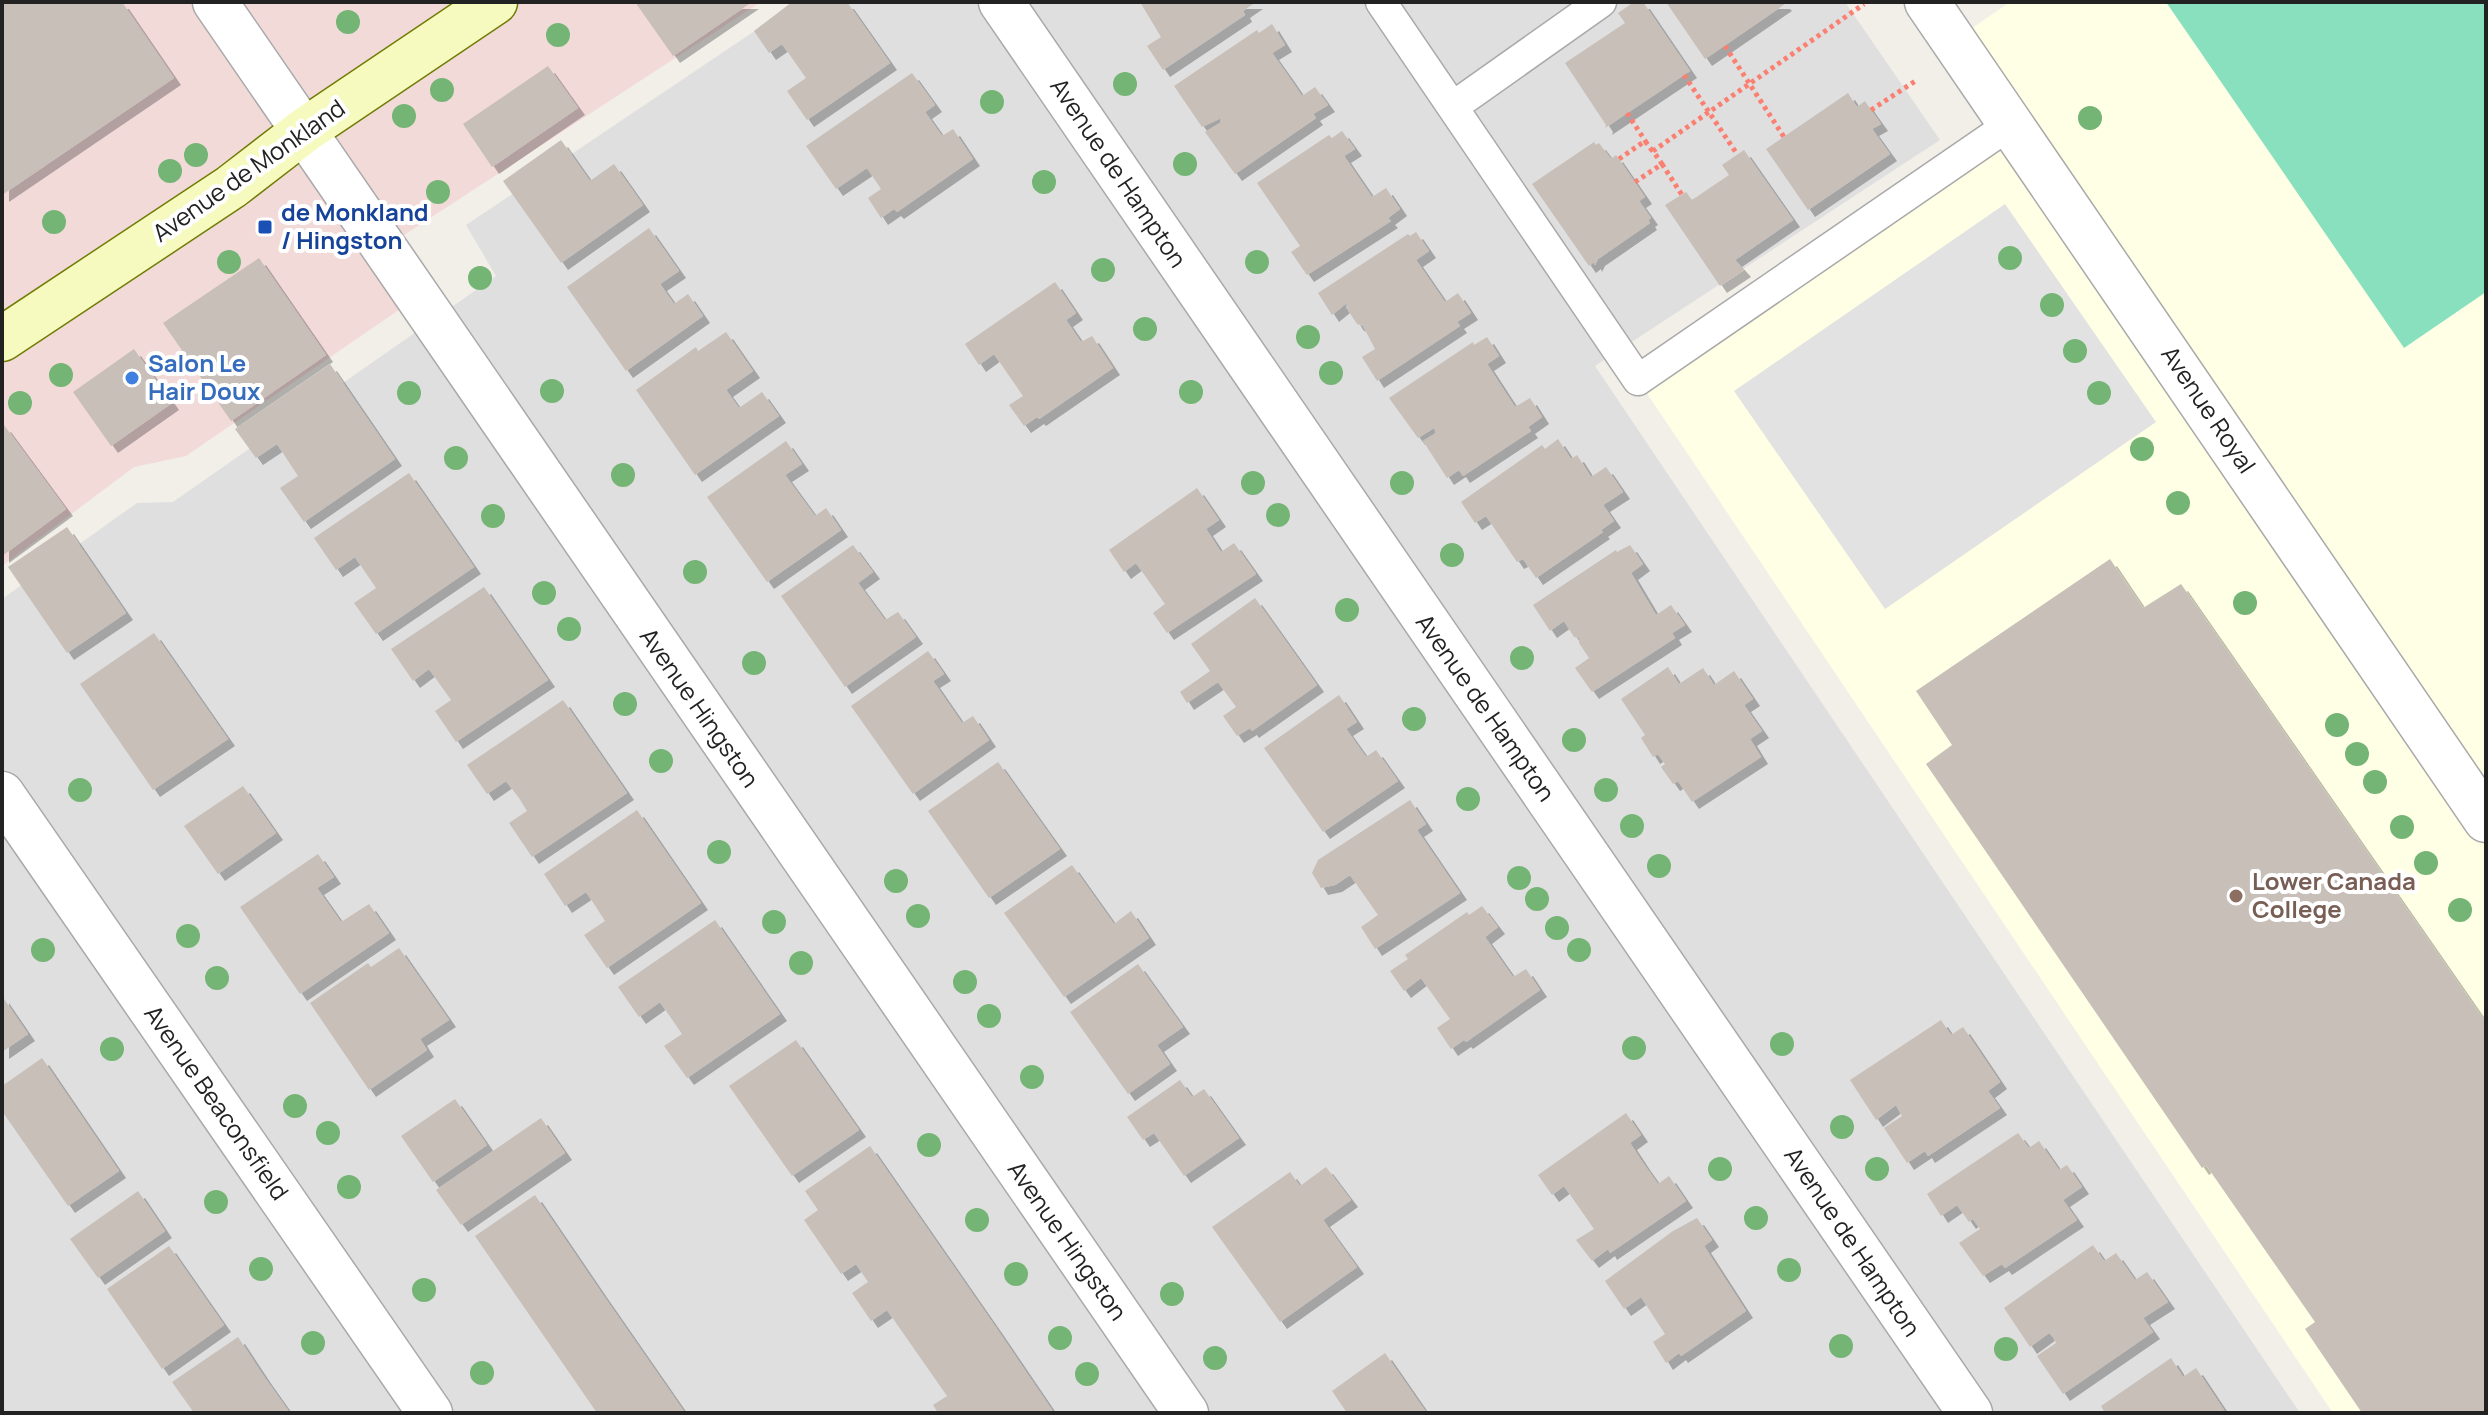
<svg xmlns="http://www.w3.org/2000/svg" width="2488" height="1415" font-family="Manrope,sans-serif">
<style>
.residential{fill:#e0dfdf}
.commercial{fill:#f2dad9}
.education{fill:#ffffe5}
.pitch{fill:#88e0be}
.parking{fill:#e2e2e2}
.building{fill:#c7bfb8;filter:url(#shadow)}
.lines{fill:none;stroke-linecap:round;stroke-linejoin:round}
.lane-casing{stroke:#a9a9a9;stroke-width:33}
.street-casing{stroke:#a9a9a9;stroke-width:47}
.secondary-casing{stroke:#707d05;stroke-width:47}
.path{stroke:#fa8072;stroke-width:5;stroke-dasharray:4 4;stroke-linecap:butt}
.lane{stroke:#fff;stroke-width:30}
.street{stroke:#fff;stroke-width:44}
.secondary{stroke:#f7fabf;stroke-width:44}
.tree{fill:#74b475}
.transit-dot{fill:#1a4fb4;stroke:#fff;stroke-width:3}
.shop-dot{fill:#3f7fe0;stroke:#fff;stroke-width:3}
.education-dot{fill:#8d6e63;stroke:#fff;stroke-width:3}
.labels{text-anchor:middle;stroke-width:8;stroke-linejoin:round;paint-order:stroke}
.street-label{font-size:24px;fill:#222;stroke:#fff}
.transit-label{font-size:24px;font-weight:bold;fill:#164399;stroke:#fff;text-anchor:start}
.shop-label{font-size:24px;font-weight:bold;fill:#366cbe;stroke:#fff;text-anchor:start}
.education-label{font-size:24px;font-weight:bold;fill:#785e54;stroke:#fff;text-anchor:start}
</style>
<defs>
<filter id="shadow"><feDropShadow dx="7" dy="7" stdDeviation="0" flood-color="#0004"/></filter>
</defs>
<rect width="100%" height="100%" fill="#f2efe9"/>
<path class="residential" d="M798,2H1845L1940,140L1595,366L2300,1413H2V599L137,503L173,502L496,276L466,225Z"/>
<path class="commercial" d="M2,2H761L398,239L431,288L186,456L134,467L2,566Z"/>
<path class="education" d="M2010,2H2486V1413H2333L1638,380L2011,123L1955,40Z"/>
<path class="pitch" d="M2166,2H2486V292L2404,348Z"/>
<path class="parking" d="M2005,204L2156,422L1885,609L1734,391Z"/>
<path class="building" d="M2,2H122L174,78L2,195Z
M635,2H752L673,56Z
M792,2H847L890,63L807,120L787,91L806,78L782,44L769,53L754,31Z
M1140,2H1256L1243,11L1245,15L1163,70L1147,46L1161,37Z
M1634,2H1643L1690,71L1605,128L1606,125L1565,63L1625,23L1618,13Z
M1666,2H1783L1785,4L1705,59Z
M1272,24L1285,45L1272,53L1287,74L1302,96L1315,87L1328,105L1313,114L1316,118L1235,174L1205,132L1220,123L1221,118L1202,127L1174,86L1257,30L1259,33Z
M548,66L578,108L492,167L463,124Z
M912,73L935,105L925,112L942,136L953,129L973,159L897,212L894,209L881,218L868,198L881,189L867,168L836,189L806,146Z
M1848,93L1857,107L1865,101L1871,110L1881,124L1872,129L1890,154L1808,210L1766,149Z
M1342,131L1355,149L1344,156L1372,197L1386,188L1400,209L1388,218L1391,221L1307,275L1291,252L1300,246L1257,183L1329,135L1332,138Z
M561,140L590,181L614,164L643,205L561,263L503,181Z
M1594,142L1596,145L1599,143L1611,159L1616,155L1645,197L1639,201L1651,218L1648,220L1650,223L1598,259L1595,265L1594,262L1589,266L1532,184Z
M1744,150L1793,220L1735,260L1744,270L1720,286L1665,205L1686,192L1692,200L1729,175L1722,165Z
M649,228L679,271L660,284L674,304L688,294L703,316L626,371L567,287Z
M1416,232L1429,251L1416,260L1445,302L1458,293L1471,313L1457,322L1460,326L1377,381L1362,357L1375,349L1363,326L1357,324L1346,307L1348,302L1332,315L1318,293L1408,234L1410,236Z
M259,258L326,355L231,421L163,323Z
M1055,282L1076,313L1066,320L1081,342L1092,336L1113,368L1039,419L1037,417L1024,426L1009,405L1023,396L994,354L979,365L965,344Z
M726,332L753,371L726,390L739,408L762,392L779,416L695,475L636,390L696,347L698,351Z
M1487,337L1499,356L1487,364L1515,407L1530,398L1542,417L1528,427L1531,431L1463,476L1459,470L1447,478L1423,441L1436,433L1434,428L1418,438L1389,398L1473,342L1474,345Z
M134,349L172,403L111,446L73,392Z
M330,364L395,459L304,522L280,488L298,476L277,444L256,458L235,429Z
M4,425L66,509L2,556V427Z
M1558,439L1571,459L1577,455L1591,477L1606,467L1623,492L1603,505L1614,521L1601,530L1603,532L1536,578L1523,559L1517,562L1486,516L1475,523L1461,502L1542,445L1545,449Z
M786,441L802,464L785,475L815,516L826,508L841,530L767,582L707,497Z
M409,473L474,567L376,634L354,603L376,588L355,557L336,570L314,538Z
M1197,488L1219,520L1206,529L1221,552L1234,543L1256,574L1167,633L1153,613L1165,604L1136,563L1124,572L1109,550Z
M67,527L126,613L67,653L8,567Z
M853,545L873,572L858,583L885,620L898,612L916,637L845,687L781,596Z
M1630,545L1643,564L1631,573L1656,615L1671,605L1685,625L1672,633L1675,638L1592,692L1575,668L1589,658L1579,643V638L1574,637L1564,621L1550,631L1533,605L1616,550L1617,552Z
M2110,559L2143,608L2181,584L2486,1023V1413H2362L2305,1329L2315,1322L2206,1165L2202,1168L1926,764L1952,745L1916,691Z
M484,587L548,680L456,742L435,711L451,700L429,669L413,681L391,649Z
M1255,598L1317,685L1252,731L1250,728L1237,736L1223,716L1236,707L1218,682L1187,703L1180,692L1210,671L1191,644Z
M154,633L228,739L153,790L80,684Z
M928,651L944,674L933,681L962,723L973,716L989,740L913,794L851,706Z
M1668,667L1679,684L1703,668L1714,685L1734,671L1753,699L1744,705L1762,731L1750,739L1761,757L1692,802L1678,781L1673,784L1661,767L1665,764L1658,754L1653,757L1641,738L1645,735L1621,699Z
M1339,695L1357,722L1346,729L1366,757L1376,750L1398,781L1323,832L1264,748Z
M563,700L627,793L532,857L509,823L527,811L519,798L506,781L487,794L467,765Z
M998,762L1060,849L989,898L928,811Z
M243,786L276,833L218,874L184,826Z
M1410,800L1426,824L1417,830L1460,893L1375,949L1361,927L1378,915L1350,875L1335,885L1321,888L1312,873L1318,860Z
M637,810L701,903L607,968L584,935L605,921L596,907L586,892L565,906L544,874Z
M318,854L334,877L317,888L341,922L369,904L389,933L300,994L240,907Z
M1072,865L1114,924L1131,911L1149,938L1064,997L1004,913Z
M1482,906L1498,927L1485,937L1501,960L1513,977L1526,969L1540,990L1466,1042L1464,1040L1451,1049L1437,1028L1450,1019L1421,978L1404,991L1390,971L1408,959L1405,955L1467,912L1469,915Z
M715,920L780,1014L687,1078L664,1046L682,1034L660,1002L639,1017L618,987Z
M399,948L449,1020L420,1039L427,1050L369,1090L310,1003L368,963L371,967Z
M1138,964L1183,1027L1157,1045L1170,1064L1128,1094L1070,1012Z
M2,996L28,1034L2,1052Z
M1941,1020L1951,1035L1963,1027L2000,1082L1988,1091L2000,1108L1928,1156L1925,1151L1907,1163L1884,1128L1902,1116L1896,1105L1876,1120L1850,1080Z
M796,1040L859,1130L792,1176L729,1086Z
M42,1058L119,1171L68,1206L2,1111V1086Z
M1180,1080L1192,1097L1204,1089L1239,1138L1184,1176L1154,1133L1143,1140L1127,1117Z
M455,1099L487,1145L433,1182L401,1136Z
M1626,1113L1641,1135L1630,1143L1643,1163L1658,1184L1669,1176L1686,1201L1610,1253L1608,1249L1592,1261L1576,1240L1594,1229L1564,1186L1552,1195L1538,1175Z
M541,1118L565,1153L461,1225L436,1190Z
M2018,1133L2029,1148L2039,1141L2059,1170L2067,1165L2082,1187L2063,1200L2077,1220L2005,1268L2002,1264L1983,1276L1959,1243L1980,1229L1973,1219L1969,1222L1957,1205L1941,1216L1927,1194Z
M870,1146L997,1329L1054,1413H938L933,1405L947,1396L887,1310L871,1321L852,1293L868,1282L856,1264L841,1274L804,1220L818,1210L805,1191Z
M1326,1167L1351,1200L1323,1220L1357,1267L1280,1322L1212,1227L1290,1172L1300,1186Z
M138,1191L165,1231L98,1278L70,1239Z
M535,1195L601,1292L685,1413H597L508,1284L475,1236Z
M1697,1218L1712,1240L1704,1246L1746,1311L1681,1356L1679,1353L1666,1363L1653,1342L1665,1334L1641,1297L1624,1309L1605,1281L1673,1231Z
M2093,1245L2104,1261L2116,1253L2135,1280L2147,1272L2168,1302L2143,1318L2153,1332L2063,1394L2037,1356L2056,1343L2053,1337L2049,1333L2030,1347L2004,1308Z
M169,1246L224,1325L162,1369L107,1289Z
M238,1337L265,1378L290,1413H194L172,1382Z
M1385,1353L1421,1405L1427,1413H1347L1332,1391Z
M2171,1358L2183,1377L2196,1368L2226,1413H2105L2101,1406Z"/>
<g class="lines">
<defs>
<path id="lane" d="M1381,2L1638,380L2012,123
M1454,106L1601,2"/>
<path id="street" d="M215,2L1186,1413
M1001,2L1970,1413
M1927,2L2486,820
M2,794L430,1413"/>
<path id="secondary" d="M2,339L231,187L305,130L495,2"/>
</defs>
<use href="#lane" class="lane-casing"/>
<use href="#street" class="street-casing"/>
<use href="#secondary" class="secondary-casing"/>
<path class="path" d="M1725,46L1784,137
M1684,75L1737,154
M1871,110L1917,80
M1627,113L1646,142
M1619,159L1645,141L1654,153
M1662,164L1682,195
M1635,182L1662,164L1653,151L1864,4"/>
<use href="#lane" class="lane"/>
<use href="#street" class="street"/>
<use href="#secondary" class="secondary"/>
</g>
<g class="tree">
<circle cx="348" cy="22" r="12"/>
<circle cx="558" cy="35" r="12"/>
<circle cx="1125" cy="84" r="12"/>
<circle cx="442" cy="90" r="12"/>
<circle cx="992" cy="102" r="12"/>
<circle cx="404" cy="116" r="12"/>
<circle cx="2090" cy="118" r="12"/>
<circle cx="196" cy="155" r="12"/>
<circle cx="1185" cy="164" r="12"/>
<circle cx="170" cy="171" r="12"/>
<circle cx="1044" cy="182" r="12"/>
<circle cx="438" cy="192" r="12"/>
<circle cx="54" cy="222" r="12"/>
<circle cx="2010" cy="258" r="12"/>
<circle cx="229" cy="262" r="12"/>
<circle cx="1257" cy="262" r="12"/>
<circle cx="1103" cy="270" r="12"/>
<circle cx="480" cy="278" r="12"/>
<circle cx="2052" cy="305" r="12"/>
<circle cx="1145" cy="329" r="12"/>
<circle cx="1308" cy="337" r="12"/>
<circle cx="2075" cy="351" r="12"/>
<circle cx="1331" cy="373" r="12"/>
<circle cx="61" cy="375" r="12"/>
<circle cx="552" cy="391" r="12"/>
<circle cx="1191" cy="392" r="12"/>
<circle cx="409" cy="393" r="12"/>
<circle cx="2099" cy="393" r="12"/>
<circle cx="20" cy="403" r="12"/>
<circle cx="2142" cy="449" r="12"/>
<circle cx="456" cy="458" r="12"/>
<circle cx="623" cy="475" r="12"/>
<circle cx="1253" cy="483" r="12"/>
<circle cx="1402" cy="483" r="12"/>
<circle cx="2178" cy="503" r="12"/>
<circle cx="1278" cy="515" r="12"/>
<circle cx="493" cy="516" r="12"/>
<circle cx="1452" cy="555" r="12"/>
<circle cx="695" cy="572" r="12"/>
<circle cx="544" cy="593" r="12"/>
<circle cx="2245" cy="603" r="12"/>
<circle cx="1347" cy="610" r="12"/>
<circle cx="569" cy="629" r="12"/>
<circle cx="1522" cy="658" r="12"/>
<circle cx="754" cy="663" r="12"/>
<circle cx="625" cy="704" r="12"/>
<circle cx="1414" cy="719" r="12"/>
<circle cx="2337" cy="725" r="12"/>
<circle cx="1574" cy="740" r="12"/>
<circle cx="2357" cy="754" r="12"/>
<circle cx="661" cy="761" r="12"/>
<circle cx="2375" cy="782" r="12"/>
<circle cx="80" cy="790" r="12"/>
<circle cx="1606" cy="790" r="12"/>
<circle cx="1468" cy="799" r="12"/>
<circle cx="1632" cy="826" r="12"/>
<circle cx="2402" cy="827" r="12"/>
<circle cx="719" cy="852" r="12"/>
<circle cx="2426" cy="863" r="12"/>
<circle cx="1659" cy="866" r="12"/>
<circle cx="1519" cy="878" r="12"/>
<circle cx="896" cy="881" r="12"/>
<circle cx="1537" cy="899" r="12"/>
<circle cx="2460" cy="910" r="12"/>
<circle cx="918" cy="916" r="12"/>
<circle cx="774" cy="922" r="12"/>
<circle cx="1557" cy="928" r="12"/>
<circle cx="188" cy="936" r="12"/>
<circle cx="43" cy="950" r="12"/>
<circle cx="1579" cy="950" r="12"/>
<circle cx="801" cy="963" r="12"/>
<circle cx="217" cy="978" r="12"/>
<circle cx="965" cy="982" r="12"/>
<circle cx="989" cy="1016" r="12"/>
<circle cx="1782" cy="1044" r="12"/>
<circle cx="1634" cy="1048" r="12"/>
<circle cx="112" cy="1049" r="12"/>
<circle cx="1032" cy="1077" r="12"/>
<circle cx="295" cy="1106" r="12"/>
<circle cx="1842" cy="1127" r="12"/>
<circle cx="328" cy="1133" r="12"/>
<circle cx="929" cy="1145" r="12"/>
<circle cx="1720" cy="1169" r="12"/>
<circle cx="1877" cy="1169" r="12"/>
<circle cx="349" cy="1187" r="12"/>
<circle cx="216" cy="1202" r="12"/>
<circle cx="1756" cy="1218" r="12"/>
<circle cx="977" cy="1220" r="12"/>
<circle cx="261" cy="1269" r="12"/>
<circle cx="1789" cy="1270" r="12"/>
<circle cx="1016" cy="1274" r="12"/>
<circle cx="424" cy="1290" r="12"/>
<circle cx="1172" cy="1294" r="12"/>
<circle cx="1060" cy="1338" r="12"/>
<circle cx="313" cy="1343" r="12"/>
<circle cx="1841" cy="1346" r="12"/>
<circle cx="2006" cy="1349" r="12"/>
<circle cx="1215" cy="1358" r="12"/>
<circle cx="482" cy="1373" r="12"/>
<circle cx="1087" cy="1374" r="12"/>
</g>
<rect class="transit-dot" x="257" y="219" width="16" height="16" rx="4"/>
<circle class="shop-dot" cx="132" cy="378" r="8"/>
<circle class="education-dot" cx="2236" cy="896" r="8"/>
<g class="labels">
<g class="street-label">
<text transform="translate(249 171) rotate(-35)" y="8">Avenue de Monkland</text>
<text transform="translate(1118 173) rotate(56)" y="8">Avenue de Hampton</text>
<text transform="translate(2208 410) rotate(56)" y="8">Avenue Royal</text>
<text transform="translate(699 708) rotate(55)" y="8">Avenue Hingston</text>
<text transform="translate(1485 708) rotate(55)" y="8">Avenue de Hampton</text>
<text transform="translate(216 1103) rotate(55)" y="8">Avenue Beaconsfield</text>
<text transform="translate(1067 1241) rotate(55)" y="8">Avenue Hingston</text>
<text transform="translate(1852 1242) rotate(56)" y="8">Avenue de Hampton</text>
</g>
<g class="transit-label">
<text x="281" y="221">de Monkland<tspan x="281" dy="28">/ Hingston</tspan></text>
</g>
<g class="shop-label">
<text x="148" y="372">Salon Le<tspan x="148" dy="28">Hair Doux</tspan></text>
</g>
<g class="education-label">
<text x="2252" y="890">Lower Canada<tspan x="2252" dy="28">College</tspan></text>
</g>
</g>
<rect width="2488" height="1415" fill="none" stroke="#222222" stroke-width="8"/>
</svg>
